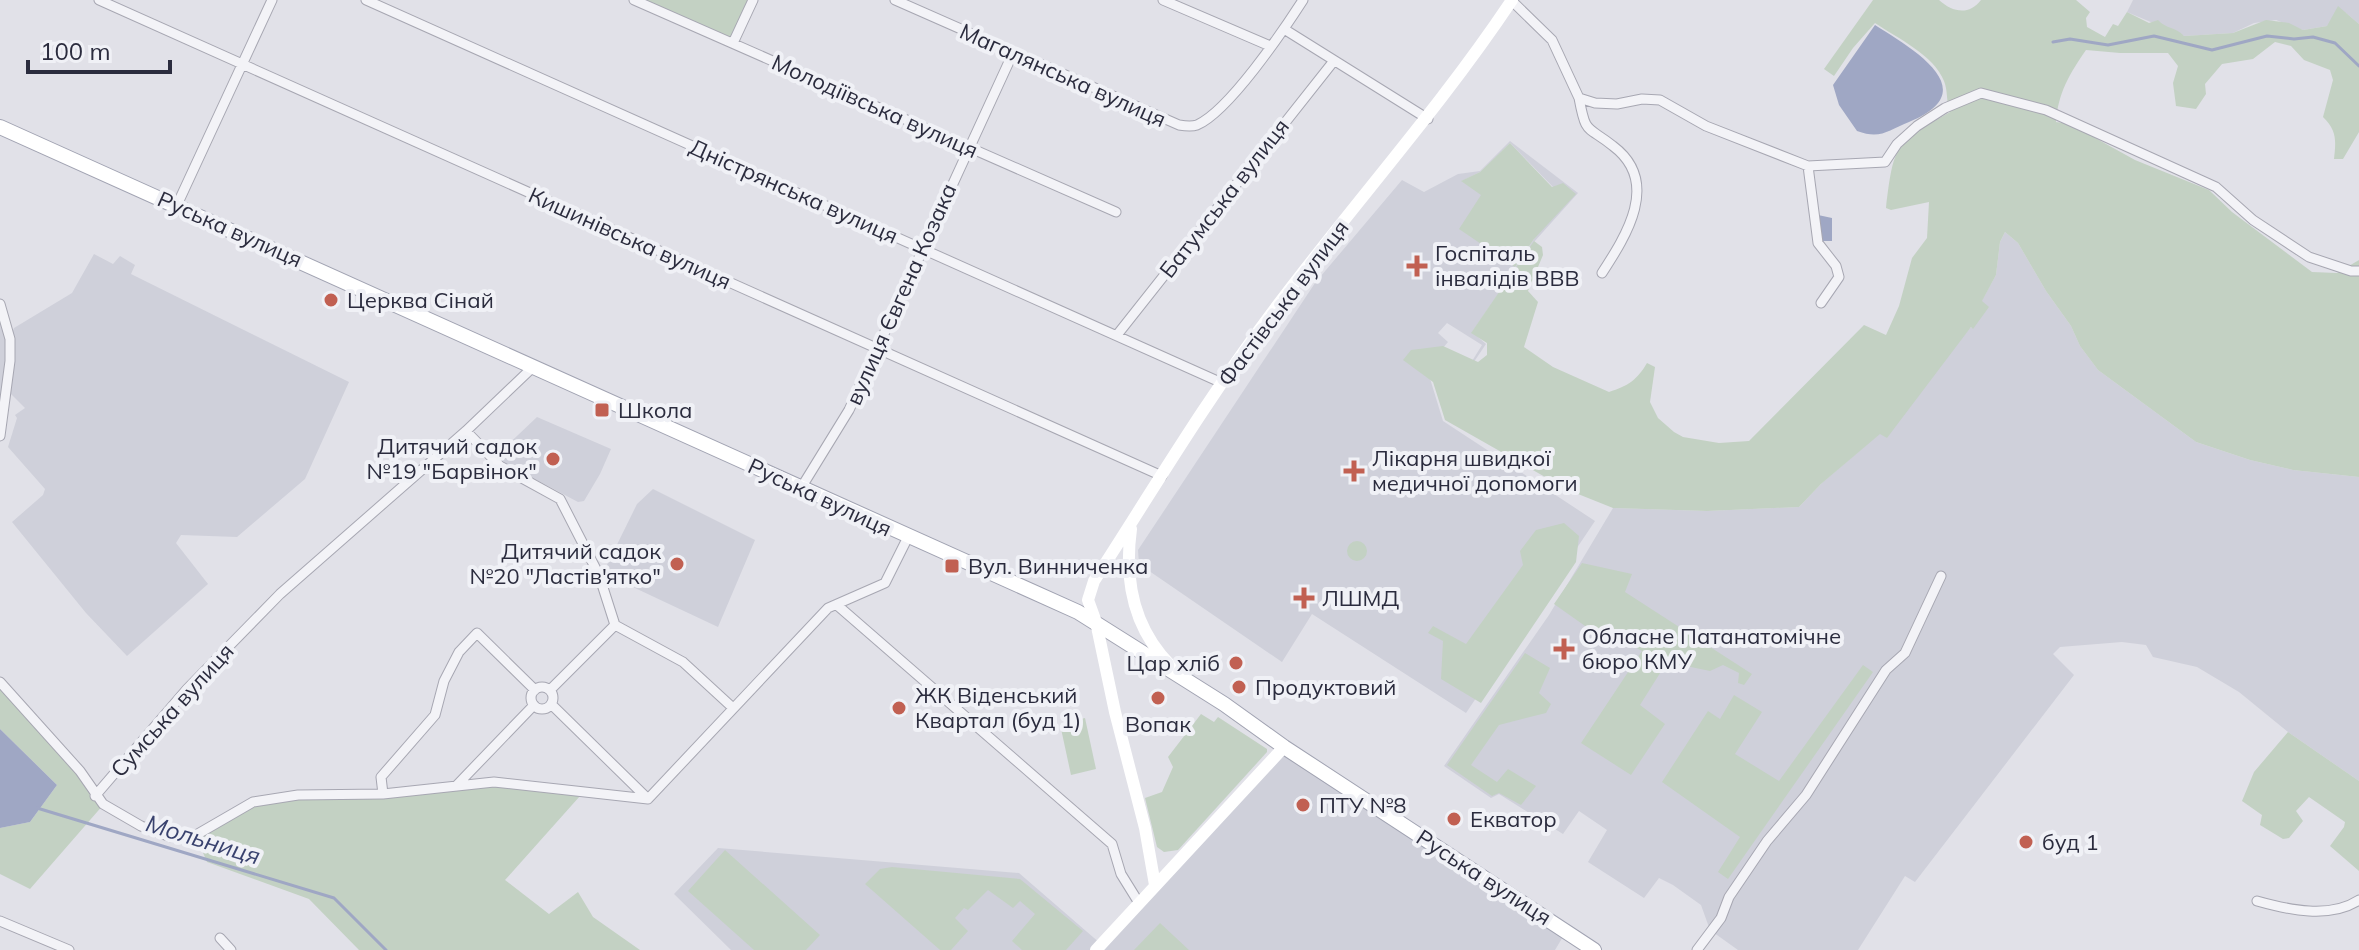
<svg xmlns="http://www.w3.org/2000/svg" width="2359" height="950" font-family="Mulish,sans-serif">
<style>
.built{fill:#cfd0da;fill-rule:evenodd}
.green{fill:#c3d1c3}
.water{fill:#9fa7c4}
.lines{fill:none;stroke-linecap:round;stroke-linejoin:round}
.stream{stroke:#9fa7c4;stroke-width:3}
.street-casing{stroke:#a7a7b2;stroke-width:11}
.primary-casing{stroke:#a1a3b2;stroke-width:16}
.street{stroke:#f3f3f7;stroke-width:9}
.secondary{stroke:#fff;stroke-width:12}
.primary{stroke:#fff;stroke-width:14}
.poi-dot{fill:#c16052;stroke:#f0f1f6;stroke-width:3}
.labels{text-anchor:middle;stroke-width:8;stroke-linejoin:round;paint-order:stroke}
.street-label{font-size:22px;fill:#2b2c3e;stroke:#f0f1f6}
.poi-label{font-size:22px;fill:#2b2c3e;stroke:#f0f1f6;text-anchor:start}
.water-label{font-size:24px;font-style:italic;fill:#39426e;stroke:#f0f1f6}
</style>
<rect width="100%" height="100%" fill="#e1e1e8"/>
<path class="built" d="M2133,0H2359V24L2346,13L2327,26L2303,30L2276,20L2254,23L2233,33L2184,36L2127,12Z
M1510,141L1578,193L1534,242L1472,332L1486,344L1455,390L1428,372L1443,421L1595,521L1466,713L1312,614L1282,662L1139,564L1138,550L1315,283L1402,180L1424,192L1458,174L1480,171ZM1510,143L1553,187L1534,239L1515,267L1481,194L1462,181L1480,172ZM1447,323L1482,345L1469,366L1442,349L1448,342L1438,333Z
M2005,232L2018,243L2046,291L2071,326L2080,346L2098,370L2196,442L2250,460L2293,470L2359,477V781L2288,732L2239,692L2197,667L2153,657L2146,645L2122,642L2060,647L2053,654L2074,675L1915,882L1905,876L1858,950H1738L1710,930L1701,905L1673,885L1659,878L1644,898L1588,862L1607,830L1579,811L1563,834L1499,794L1491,798L1444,766L1549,615L1613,508L1707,511L1799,507L1822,483L1880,433L1971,327L1973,328L1981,302L1996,275L2000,242Z
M94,254L113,264L120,256L135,265L131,274L349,382L305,479L237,537L181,535L176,543L208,584L127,656L86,613L12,522L43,495L45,489L8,447L17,418L15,415L25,408L8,391L0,433V305L10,338L14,328L72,293Z
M537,417L611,449L600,474L584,501L578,502L503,462L496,456Z
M653,489L755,540L718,627L603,573L637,504Z
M1283,747L1567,930L1555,950H731L674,894L718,848L1019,873L1101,944Z"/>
<path class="green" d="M634,0H753L733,43Z
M1873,0H1939C1952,12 1969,16 1981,0H2076L2090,12L2086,18L2087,27L2105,37L2113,24L2118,26L2127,12L2149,23L2158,20C2166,29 2176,27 2184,36L2233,33L2266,20L2289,23L2303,30L2327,26L2338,6L2359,24V132L2343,159H2334C2336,140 2337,131 2323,117L2333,80L2330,70L2304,60L2291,46L2275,42L2253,59L2222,64L2205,84L2206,94L2196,109L2176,106L2173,83L2178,66L2168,53H2120L2086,50C2070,73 2058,93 2056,122L2070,124L2135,160L2209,190L2232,212L2312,272L2337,273L2359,260V477L2293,470L2250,460L2196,442L2098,370L2080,346L2071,326L2046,291L2018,243L2005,232L2000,242L1996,275L1982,301L1989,307L1973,329L1971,327L1887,438L1880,434L1821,484L1799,507L1707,511L1613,508L1568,490L1445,420L1433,382L1403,360L1411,350L1443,346L1478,362L1487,355V343L1471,333L1534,241L1542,247L1543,255L1528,291L1538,302L1524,347L1553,367L1609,392C1628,386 1637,380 1647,363L1655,367L1650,402L1658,418L1674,432L1683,437L1719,443L1749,441L1864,325L1886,335L1899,306L1912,258L1927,238L1929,202L1891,210L1886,208C1894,144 1894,144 1950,112C1946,101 1948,91 1944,81C1934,55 1897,38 1875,23L1853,48L1834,76L1824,69Z
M1510,143L1552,187L1563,183L1576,194L1534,239L1515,267L1459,229L1481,195L1461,181L1480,172Z
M1564,523L1579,536L1576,562L1481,703L1441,679L1443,641L1428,633L1433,626L1466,644L1523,565L1520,551L1536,530Z
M1347 551a10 10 0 1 1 20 0a10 10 0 1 1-20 0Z
M1582,563L1632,574L1625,592L1752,674L1744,685L1738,683L1739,673L1723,665L1710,671L1667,662L1640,705L1665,724L1631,775L1581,743L1642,651L1620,639L1595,633L1554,604Z
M1525,653L1550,668L1539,693L1551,704L1546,713L1499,725L1471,765L1497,782L1508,769L1536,786L1521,805L1499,793L1492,796L1447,765Z
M1863,665L1873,672L1728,879L1718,872L1740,837L1662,782L1708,711L1720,719L1734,695L1762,712L1735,754L1779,781Z
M0,682L104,804L30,889L0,874V828L30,822L57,785L0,729Z
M1201,714L1214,722L1218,717L1267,749V752L1178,850L1164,852L1157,847L1145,798L1162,792L1173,767L1168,757Z
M1085,718L1096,769L1071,775L1060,724Z
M2288,732L2359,781V871L2330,846L2344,827L2345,822L2309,797L2296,811L2303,821L2289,838L2283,839L2260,825L2262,815L2242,801L2254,772Z
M494,785L580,796L505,880L549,914L578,892L593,917L640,950H359L309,899L207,862L195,834L253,802Z
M725,850L820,935L806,950H754L688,891Z
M892,867L1020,879L1083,931L1066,950H1022L1012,941L1035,914L1020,901L1013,908L988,890L968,910L964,908L955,918L968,931L951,950H940L865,884L880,869Z
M1160,923L1189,950H1134Z"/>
<path class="water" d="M1875,25C1913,49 1986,91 1909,122C1888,130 1881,140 1857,131L1839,105L1833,85Z
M1818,215L1832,218V241H1821Z
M0,729L57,785L30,822L0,828Z"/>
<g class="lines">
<path class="stream" d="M2053,42L2070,39L2108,45L2154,36L2212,50L2267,36L2294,39L2313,37L2335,43L2359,66
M37,808L334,898L386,950"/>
<defs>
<path id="street" d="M99,0L1162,476
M366,0L1222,383
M634,0L1116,212
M895,0L1179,125C1185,126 1191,127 1197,125C1229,111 1283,31 1303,0
M1163,0L1270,46
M1512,1L1552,40L1579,98L1595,103L1617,104L1642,99L1660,100L1706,126L1808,166L1885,162L1897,144L1917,126L1945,108L1981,93L2046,110L2216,187L2253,220L2309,257L2351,271H2359
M1284,29L1428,119
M733,43L753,0
M1579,98C1586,136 1587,125 1613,146C1661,182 1626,236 1602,273
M1808,166L1818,243L1836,266L1839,277L1821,303
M177,205L272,0
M0,304L10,339V361L0,436
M1117,335L1333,62
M466,431L500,466L560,499L599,575L615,625L550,690
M801,488L849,410L1013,53
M837,605L1112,844L1121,874L1139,903
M615,625L683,662L733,708
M0,682L80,771L103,804L141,826L171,837L196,835L253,802L298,795L383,794L494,782L648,799
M531 698a11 11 0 1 1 22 0a11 11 0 1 1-22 0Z
M551,704L648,799
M457,785L534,705
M383,794L381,777L435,715L444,681L459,652L477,633L535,690
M95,796L187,689L280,594L466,431L533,367
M648,799L828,608L885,583L908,537
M2257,901C2289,910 2330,919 2359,900
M0,921L69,950
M220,938L231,950
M1697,950L1721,918L1729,897L1767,841L1806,795L1886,670L1905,653L1941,576"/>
<path id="primary" d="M0,127L1078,612L1224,704L1284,747L1594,950"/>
</defs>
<use href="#street" class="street-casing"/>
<use href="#primary" class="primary-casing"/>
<use href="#street" class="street"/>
<path class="secondary" d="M1131,529C1124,581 1133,628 1171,666
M1155,885L1145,828L1115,712L1096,622L1088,600L1094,581C1151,493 1205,402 1268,318C1348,210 1438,111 1512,0
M1096,950L1284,747"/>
<use href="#primary" class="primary"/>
</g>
<g class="poi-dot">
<path d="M1413 254h8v8h8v8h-8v8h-8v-8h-8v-8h8z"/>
<circle cx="331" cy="300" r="8"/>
<rect x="594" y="402" width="16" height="16" rx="4"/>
<circle cx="553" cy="459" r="8"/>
<path d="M1350 459h8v8h8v8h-8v8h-8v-8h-8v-8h8z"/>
<circle cx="677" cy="564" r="8"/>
<rect x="944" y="558" width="16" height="16" rx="4"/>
<path d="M1300 586h8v8h8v8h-8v8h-8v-8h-8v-8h8z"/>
<path d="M1560 637h8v8h8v8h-8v8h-8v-8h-8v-8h8z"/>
<circle cx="1236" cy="663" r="8"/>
<circle cx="1239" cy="687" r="8"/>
<circle cx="1158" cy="698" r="8"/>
<circle cx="899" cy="708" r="8"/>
<circle cx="1303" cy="805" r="8"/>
<circle cx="1454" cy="819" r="8"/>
<circle cx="2026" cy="842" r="8"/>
</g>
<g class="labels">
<g class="street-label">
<text transform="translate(1063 75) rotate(24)" y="8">Магалянська вулиця</text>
<text transform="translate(875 106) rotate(24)" y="8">Молодіївська вулиця</text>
<text transform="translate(794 191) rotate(24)" y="8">Дністрянська вулиця</text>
<text transform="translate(1224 198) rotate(-52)" y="8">Батумська вулиця</text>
<text transform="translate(230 229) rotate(24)" y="8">Руська вулиця</text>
<text transform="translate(630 238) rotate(24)" y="8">Кишинівська вулиця</text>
<text transform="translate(901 294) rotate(-66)" y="8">вулиця Євгена Козака</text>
<text transform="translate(1283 303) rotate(-53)" y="8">Фастівська вулиця</text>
<text transform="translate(820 497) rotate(25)" y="8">Руська вулиця</text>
<text transform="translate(172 710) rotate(-48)" y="8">Сумська вулиця</text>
<text transform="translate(1484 877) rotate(33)" y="8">Руська вулиця</text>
</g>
<g class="poi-label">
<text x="1435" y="261">Госпіталь<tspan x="1435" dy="25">інвалідів ВВВ</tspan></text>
<text x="347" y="308">Церква Сінай</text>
<text x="618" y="418">Школа</text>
<text x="537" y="454" text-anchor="end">Дитячий садок<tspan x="537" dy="25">№19 "Барвінок"</tspan></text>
<text x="1372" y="466">Лікарня швидкої<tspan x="1372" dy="25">медичної допомоги</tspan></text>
<text x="661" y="559" text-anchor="end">Дитячий садок<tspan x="661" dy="25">№20 "Ластів'ятко"</tspan></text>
<text x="968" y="574">Вул. Винниченка</text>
<text x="1322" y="606">ЛШМД</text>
<text x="1582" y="644">Обласне Патанатомічне<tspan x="1582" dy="25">бюро КМУ</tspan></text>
<text x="1220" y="671" text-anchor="end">Цар хліб</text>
<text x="1255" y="695">Продуктовий</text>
<text x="915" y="703">ЖК Віденський<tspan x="915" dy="25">Квартал (буд 1)</tspan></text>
<text x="1158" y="732" text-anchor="middle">Вопак</text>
<text x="1319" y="813">ПТУ №8</text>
<text x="1470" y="827">Екватор</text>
<text x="2042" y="850">буд 1</text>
</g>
<g class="water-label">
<text transform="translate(203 840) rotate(17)" y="8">Мольниця</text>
</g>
</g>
<path d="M28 60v12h142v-12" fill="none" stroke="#2b2c3e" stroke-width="4"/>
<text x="40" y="60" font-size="24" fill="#2b2c3e" stroke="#f0f1f6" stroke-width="6" paint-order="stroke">100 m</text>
</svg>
